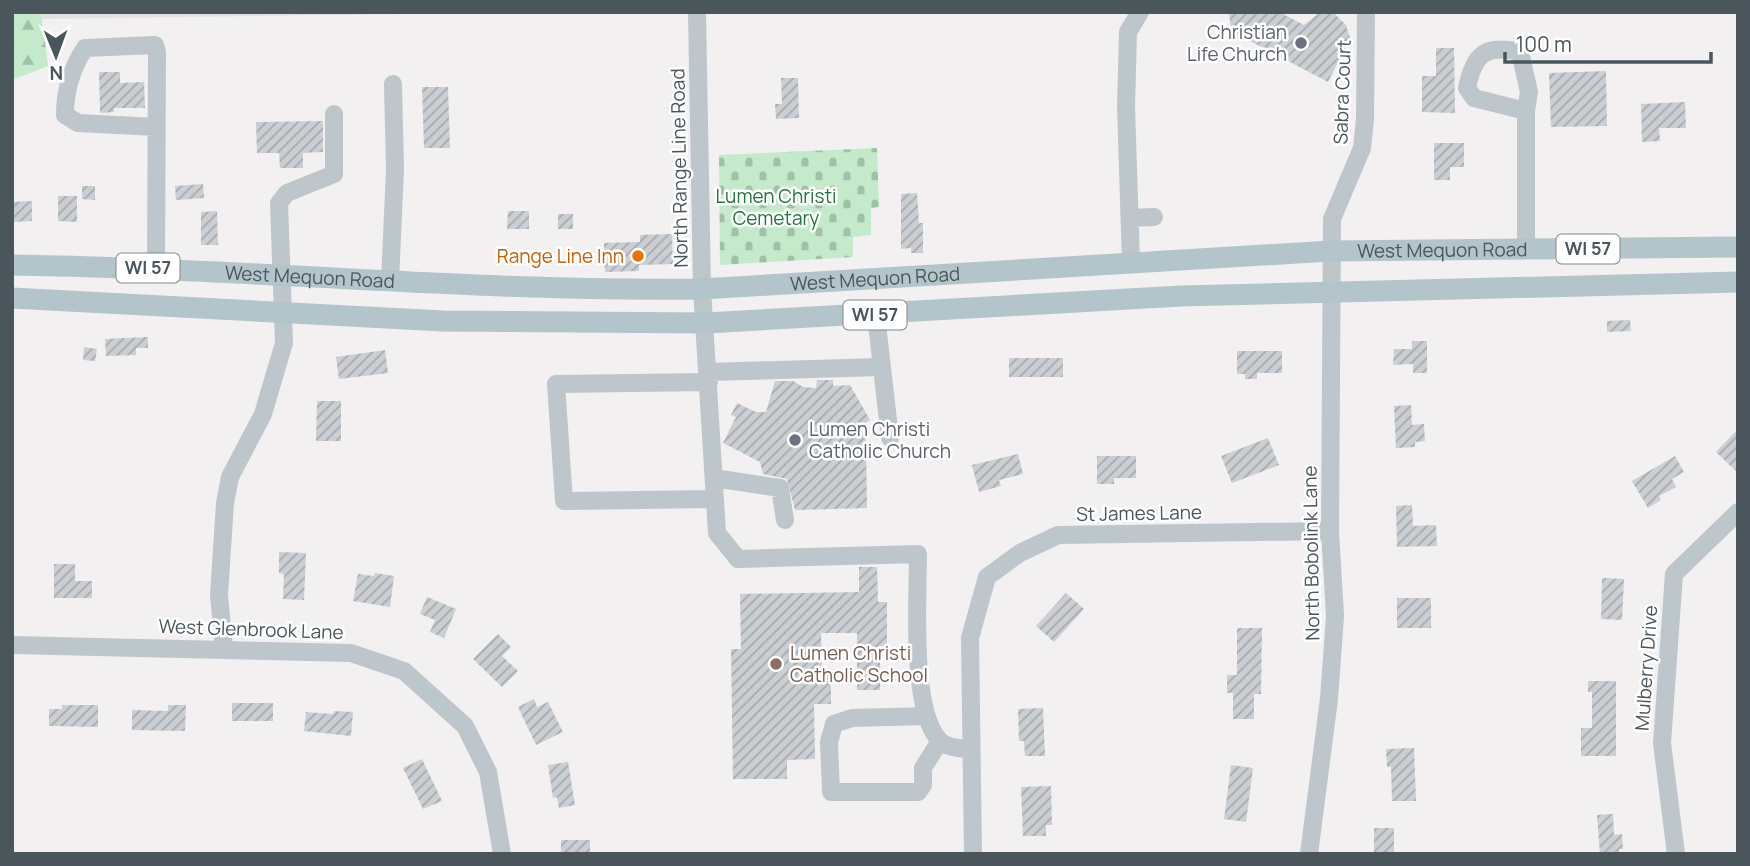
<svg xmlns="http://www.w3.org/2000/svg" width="1750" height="866" font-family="Manrope,sans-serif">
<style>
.education{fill:#e3e1e2}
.forest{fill:url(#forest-firs)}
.cemetery{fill:url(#cemetery-stones)}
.building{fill:url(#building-hatch)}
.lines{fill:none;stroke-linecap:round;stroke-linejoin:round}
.minor{stroke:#bdc6cb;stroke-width:18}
.major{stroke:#b3c4cb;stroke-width:21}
.worship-dot{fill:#6b7280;stroke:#fff;stroke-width:2.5}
.food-dot{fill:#e8710a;stroke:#fff;stroke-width:2.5}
.education-dot{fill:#8d6e63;stroke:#fff;stroke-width:2.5}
.labels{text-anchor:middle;stroke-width:5;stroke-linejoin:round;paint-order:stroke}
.shield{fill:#fff;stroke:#80898c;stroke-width:2}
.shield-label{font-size:18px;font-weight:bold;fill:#4a565b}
.worship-label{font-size:19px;fill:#5b616d;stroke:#fff;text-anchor:end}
.street-label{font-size:19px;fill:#4a565b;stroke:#fff}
.park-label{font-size:19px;fill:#23743c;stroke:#fff}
.food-label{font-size:19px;fill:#c56008;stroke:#fff;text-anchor:end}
.education-label{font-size:19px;fill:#785e54;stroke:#fff;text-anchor:start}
</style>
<defs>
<pattern id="forest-firs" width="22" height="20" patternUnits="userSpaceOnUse" patternTransform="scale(1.75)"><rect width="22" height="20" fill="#c4eacb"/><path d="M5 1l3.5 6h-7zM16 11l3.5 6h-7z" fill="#a1c0a8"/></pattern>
<pattern id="cemetery-stones" width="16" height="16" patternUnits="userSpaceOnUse" patternTransform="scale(1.75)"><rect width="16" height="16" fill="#c4eacb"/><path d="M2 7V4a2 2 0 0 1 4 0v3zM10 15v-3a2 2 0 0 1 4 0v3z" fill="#a1c0a8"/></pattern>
<pattern id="building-hatch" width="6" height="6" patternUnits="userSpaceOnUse" patternTransform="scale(1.75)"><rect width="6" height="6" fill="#cbced2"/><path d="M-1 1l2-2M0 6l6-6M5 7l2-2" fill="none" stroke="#a7aaad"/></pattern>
</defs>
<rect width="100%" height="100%" fill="#f2f0f0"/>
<path class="education" d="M41,12H410V14L41,19Z"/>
<path class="forest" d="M12,12H41L48,66L12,80Z"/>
<path class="cemetery" d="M877,148L879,207L871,208V235L853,237V257L720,265L719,155Z"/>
<path class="building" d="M1229,12H1279L1304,25L1319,13H1334L1346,25L1350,38L1328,82L1231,31Z
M1436,48H1454L1455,113L1422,112V76H1436Z
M1606,71L1607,126L1551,127L1549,73Z
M99,72H120V83L144,82L145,108H114V112L100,113Z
M781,78H798L799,118L776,119L775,104H782Z
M422,87H448L450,148H424Z
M1685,102L1686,128H1659L1660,141L1642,142L1641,104Z
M323,121V152L303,153V168H280L279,153H257L256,122Z
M1434,143H1464V167H1450V180H1434Z
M203,184L204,198L176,200L175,186Z
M82,186H95V200L82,199Z
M917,193L919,223H923V253H911V248L901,249V194Z
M58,196H77V222L58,221Z
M32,201V221L12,222V202Z
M217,211L218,245H201V212Z
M508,211H529V229H507Z
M558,214H573V229H558Z
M672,234L673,264L639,265V271L605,272L604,243L640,242V235Z
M1630,320L1631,331L1607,332V321Z
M148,337V348H136V355L106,356L105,339Z
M1412,341H1427V373H1413V364L1393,365L1394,349H1412Z
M84,347L97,349L95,361L83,360Z
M385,350L388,373L339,379L336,357Z
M1237,351H1282V373H1257V379H1245V374H1237Z
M1009,358H1063V377H1009Z
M817,380H833V386L850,385L870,420L859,427L866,438L867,508L795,510L787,479L763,474L760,462L723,443L736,417L731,415L737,403L756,412H766L775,381H793L803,387L816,388Z
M317,401H341V441H316Z
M1411,405L1412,425L1424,424L1425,441L1415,442V447L1396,448L1394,406Z
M1738,429V473L1716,452Z
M1268,438L1279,465L1232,483L1221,456Z
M1018,454L1023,474L999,480L1001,486L979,492L972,465Z
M1097,456H1136V478H1114V484H1097Z
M1675,456L1684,472L1672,479L1676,487L1659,496L1661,500L1648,508L1632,481Z
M1412,505L1413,526L1436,525L1437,546L1397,547L1396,506Z
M279,552L306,553L304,600L283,599L284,574L279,573Z
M54,564H75V581H92V598H54Z
M859,567H877L878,602H887V646H880V690H857V633H821L822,674H831V704H814L815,759L787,760V779H733L731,649H741L740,594L859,592Z
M375,573L394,576L390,607L353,601L358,574L374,576Z
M1602,578L1624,579L1622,620L1601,619Z
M1066,593L1084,609L1054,642L1036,626Z
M427,597L456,609L444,638L430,632L435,620L420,614Z
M1397,598H1431V628H1397Z
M1237,628H1262L1261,694H1254V719H1233V693H1227V675H1237Z
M498,634L511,647L502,656L518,671L502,687L473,659Z
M1588,681H1616V756H1581V728H1592V692H1588Z
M534,699L537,707L548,702L563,732L536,745L518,707Z
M232,703H273V721H232Z
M62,705H98V727L49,726V709H62Z
M168,705H186L185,731L132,730V710L168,711Z
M1043,708L1045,756H1025L1024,741H1019L1018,709Z
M334,711L353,712L351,736L304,731L306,712L333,714Z
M1414,748L1416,801H1392L1391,767H1387L1386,749Z
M422,759L442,801L423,809L403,768Z
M568,762L575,805L559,808L557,797L553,798L548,765Z
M1231,765L1253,768L1246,822L1224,819Z
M1051,786L1052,825H1046V836H1023L1021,787Z
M1613,814L1614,835L1622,834L1623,849H1619V854H1600L1597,815Z
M1374,828H1394V854H1374Z
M561,840H590V854H561Z"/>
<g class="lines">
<path class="minor" d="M697,12L702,289L717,533L738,559L918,554C918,597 910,711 940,741C947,748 961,748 971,750
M1526,111L1474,98L1467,88C1474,54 1485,44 1520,52L1529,92L1526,111V249
M1130,218L1154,217
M1131,262L1126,107L1128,32L1140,12
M156,268L157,53L155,45L85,48C71,69 65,90 65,115L78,123L156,127
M390,282L395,169L393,84
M876,315L890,438
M708,372L880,367
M709,382L556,384L564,501L715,499
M714,478L780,488L785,520
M12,645L351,653L404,671L465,726L488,772L502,854
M224,648L219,595L225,503L230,477L263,414L284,343L279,203L287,193L334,174V114
M926,716L852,718L834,724L829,742L831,792H918L923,785V768L940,741
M973,854L970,638L987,577L1020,553L1058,535L1330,531
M1309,854L1329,699L1335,616L1330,531L1332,219L1362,148L1365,119L1366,12
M1676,854L1662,743L1674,574L1738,512"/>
<g class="major">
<path id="s1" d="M12,265C243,268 472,292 702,289L1331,251L1738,247"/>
<path d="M12,298L443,321L706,323L1181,296L1738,282"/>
</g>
</g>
<g class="worship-dot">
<circle cx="1301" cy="43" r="7"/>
<circle cx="795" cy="440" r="7"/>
</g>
<circle class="food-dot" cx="638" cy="256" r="7"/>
<circle class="education-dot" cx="776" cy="664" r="7"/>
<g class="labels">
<g class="shield">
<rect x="1556.5" y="234.5" width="63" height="29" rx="5"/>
<rect x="116.5" y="253.5" width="63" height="29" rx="5"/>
<rect x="843.5" y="300.5" width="63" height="29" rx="5"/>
</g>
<g class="shield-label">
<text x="1588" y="255">WI 57</text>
<text x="148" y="274">WI 57</text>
<text x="875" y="321">WI 57</text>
</g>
<g class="worship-label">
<text x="1287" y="39">Christian<tspan x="1287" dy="22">Life Church</tspan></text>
<text x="809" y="436" text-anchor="start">Lumen Christi<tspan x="809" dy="22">Catholic Church</tspan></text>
</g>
<g class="street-label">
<text transform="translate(1342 92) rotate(-88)" y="7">Sabra Court</text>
<text transform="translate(679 168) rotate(-91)" y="7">North Range Line Road</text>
<text dy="7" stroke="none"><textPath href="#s1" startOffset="1432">West Mequon Road</textPath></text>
<text dy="7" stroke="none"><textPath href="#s1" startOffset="298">West Mequon Road</textPath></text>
<text dy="7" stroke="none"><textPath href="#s1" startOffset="864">West Mequon Road</textPath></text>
<text transform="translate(1139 513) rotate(-1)" y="7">St James Lane</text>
<text transform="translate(1311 553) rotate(-91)" y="7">North Bobolink Lane</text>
<text transform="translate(251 629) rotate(2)" y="7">West Glenbrook Lane</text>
<text transform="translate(1646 668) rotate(-86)" y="7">Mulberry Drive</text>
</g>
<g class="park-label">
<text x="776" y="203">Lumen Christi<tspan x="776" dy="22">Cemetary</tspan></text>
</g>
<g class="food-label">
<text x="624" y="263">Range Line Inn</text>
</g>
<g class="education-label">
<text x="790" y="660">Lumen Christi<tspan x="790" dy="22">Catholic School</tspan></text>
</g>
</g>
<rect width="1750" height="866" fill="none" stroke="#4a565b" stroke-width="28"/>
<g transform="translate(56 56) rotate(179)" stroke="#ffffff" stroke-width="5" paint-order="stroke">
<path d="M0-5L12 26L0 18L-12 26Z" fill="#4a565b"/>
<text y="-10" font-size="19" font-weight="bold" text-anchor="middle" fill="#4a565b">N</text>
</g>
<path d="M1505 52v10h206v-10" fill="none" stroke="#4a565b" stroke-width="3.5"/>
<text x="1516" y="52" font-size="21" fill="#4a565b" stroke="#ffffff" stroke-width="5" paint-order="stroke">100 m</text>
</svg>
